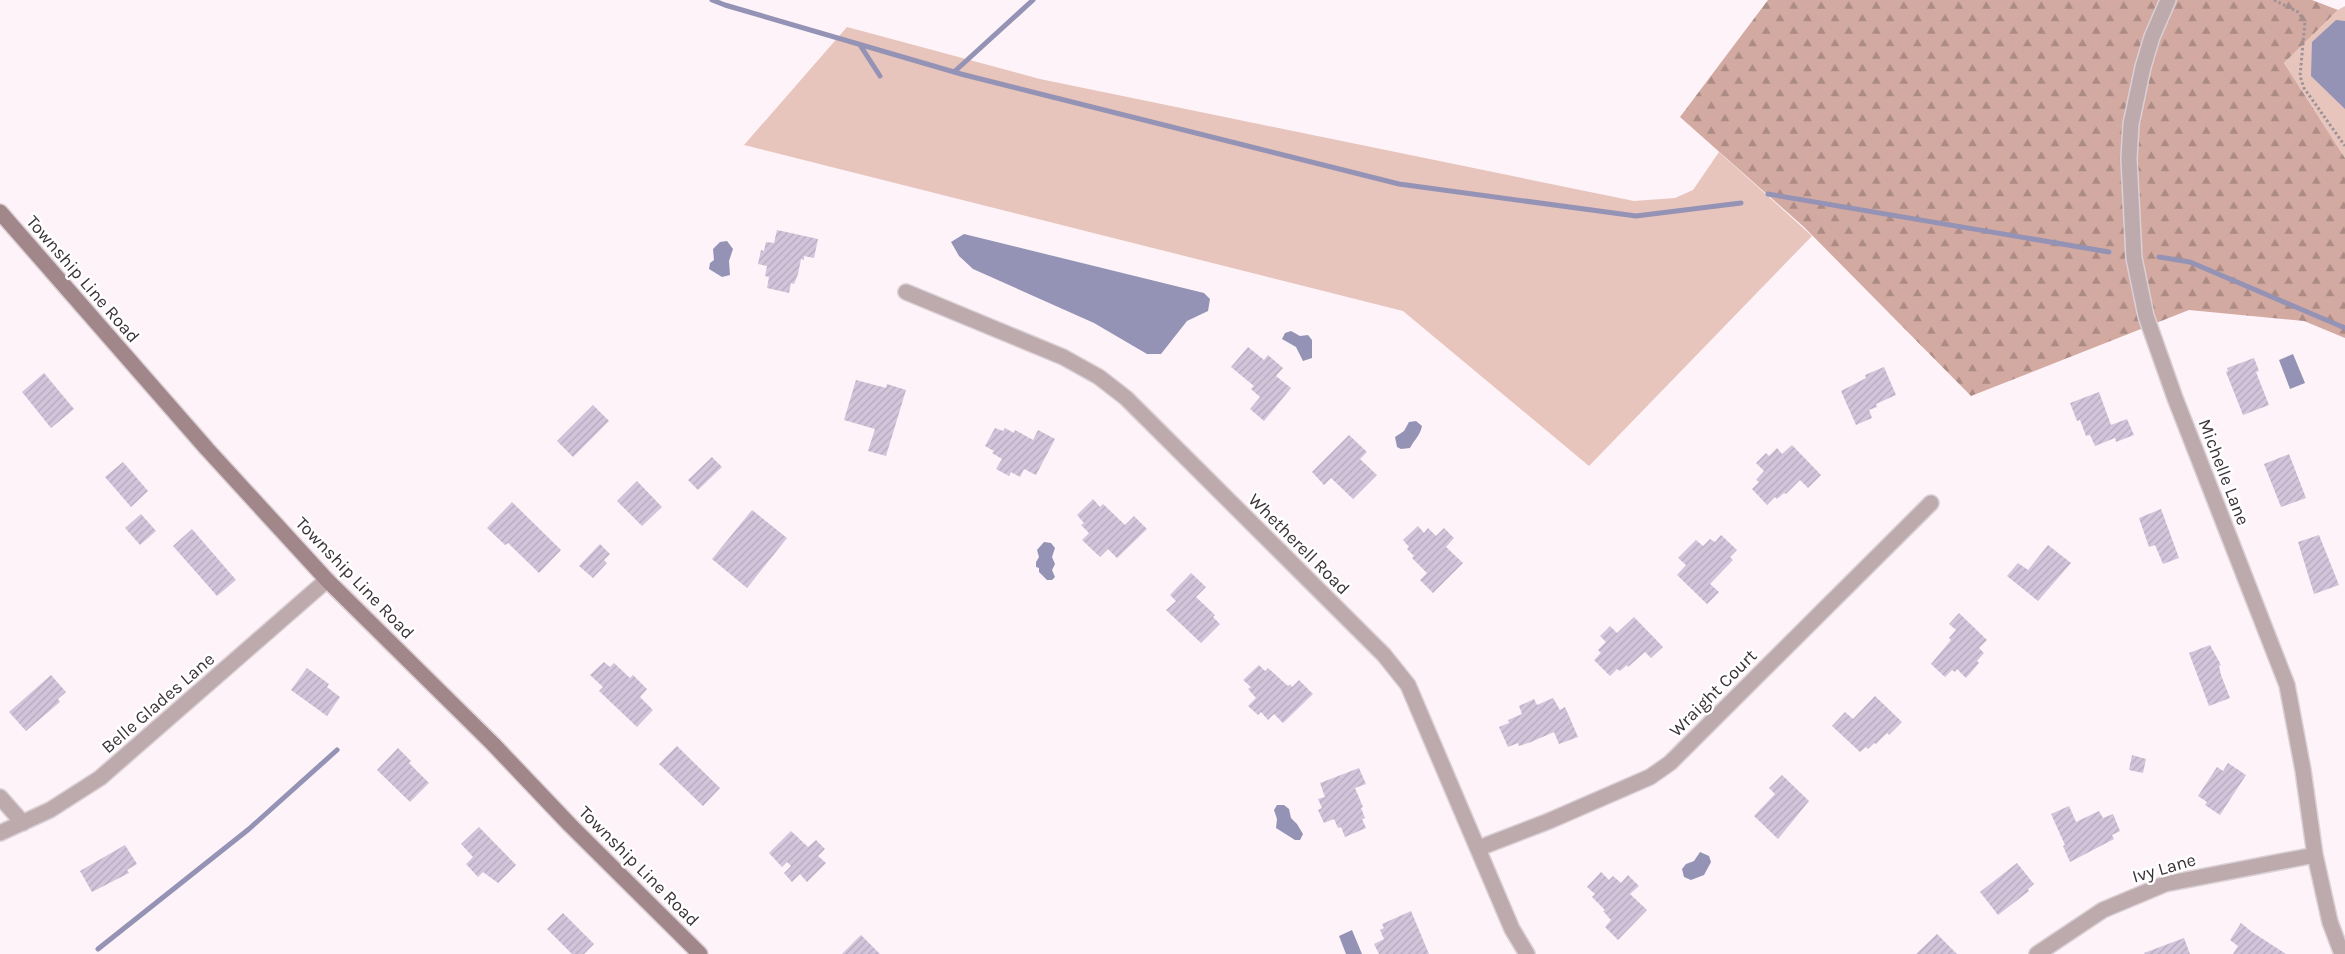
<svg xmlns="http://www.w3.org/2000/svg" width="2345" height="954" font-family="Karla,sans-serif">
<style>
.grass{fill:#e7c5bc}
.forest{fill:url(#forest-firs)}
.water{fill:#9593b5}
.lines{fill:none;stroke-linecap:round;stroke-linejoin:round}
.stream{stroke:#9593b5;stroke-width:5}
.building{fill:url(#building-hatch)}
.street-casing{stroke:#dad0d6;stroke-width:18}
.secondary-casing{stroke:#dad0d6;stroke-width:18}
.path{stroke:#9c9298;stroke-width:3;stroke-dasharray:2.5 2.5;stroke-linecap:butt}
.street{stroke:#bdaaad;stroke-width:15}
.secondary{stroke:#a1868a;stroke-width:15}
.labels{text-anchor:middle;stroke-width:5;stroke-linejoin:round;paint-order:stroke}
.street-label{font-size:18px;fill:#3b3237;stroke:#fff}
</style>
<defs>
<pattern id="forest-firs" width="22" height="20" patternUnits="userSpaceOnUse" patternTransform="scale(1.25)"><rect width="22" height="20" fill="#d3aaa1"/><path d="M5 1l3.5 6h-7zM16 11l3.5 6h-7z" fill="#ac8b84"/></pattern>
<pattern id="building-hatch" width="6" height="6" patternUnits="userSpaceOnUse" patternTransform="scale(1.25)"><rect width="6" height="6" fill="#d2c4da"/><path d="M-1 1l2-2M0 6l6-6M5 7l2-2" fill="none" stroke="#b5a9bc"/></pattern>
</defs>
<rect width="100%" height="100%" fill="#fdf3f9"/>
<path class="grass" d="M2345,6V158L2284,63L2338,10Z
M847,27L1040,79L1634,201L1675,198L1693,190L1719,152L1812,236L1589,466L1403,311L744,145Z"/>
<path class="forest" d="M1768,0H2312L2338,10L2284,63L2345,158V338L2304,321L2189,310L1971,396L1804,227L1680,117Z"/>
<path class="water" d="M2336,20L2345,21V109L2311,76L2312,42Z
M964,234L1204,293L1210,299L1208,311L1187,321L1161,354H1147L1094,323L973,269L959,256L951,242Z
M727,241L733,249L729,261L730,275L722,277L709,269L710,263L714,260L713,249L720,242Z
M1291,331L1300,336L1308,335L1312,340V358L1303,361L1296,347L1282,339L1285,333Z
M2293,354L2305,383L2290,389L2279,360Z
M1416,421L1422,426C1420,436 1414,440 1410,448L1401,449L1397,447L1395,437L1404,431L1409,422Z
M1044,542L1051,543L1055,548L1052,557L1055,564L1052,570L1055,577L1052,580H1047L1039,572V568L1036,567V562L1039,557L1037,550Z
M1277,805H1284L1289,809L1291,818L1297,824L1303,834L1300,840H1295L1276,828L1277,819L1274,810Z
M1700,852L1709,856L1711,862L1704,875L1691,880L1684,877L1682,869L1686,864L1694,861Z
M1352,930L1362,954H1346L1339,936Z"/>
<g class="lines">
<path class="stream" d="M712,0L725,5L961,74L1399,184L1636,216L1741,203
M860,45L880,76
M954,72L1033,0
M1768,194L2109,252
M2159,257L2190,262L2345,328
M98,949L249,829L337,750"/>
</g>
<path class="building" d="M777,230L818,239L814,258L804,256V260L801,259L798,274L794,284L791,283L789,293L767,288L769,277L765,276L767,266L758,264L761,250L764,251L766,242L774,243Z
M1248,347L1264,360L1268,355L1283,368L1276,376L1291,388L1264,421L1250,409L1260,397L1251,389L1254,386L1231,367Z
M2254,358L2259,371L2256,372L2269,405L2243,415L2226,372L2228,371L2227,368Z
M1884,367L1896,395L1876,404L1877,407L1869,410L1872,418L1856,425L1841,391L1866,378L1865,375Z
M44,373L74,409L51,428L22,392Z
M856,380L886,388L887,384L906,390L886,456L868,451L875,429L844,420Z
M2099,392L2111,425L2127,419L2134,435L2116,442L2115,438L2095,446L2090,435L2086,436L2080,420L2077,421L2070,403Z
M593,405L609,421L573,457L557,441Z
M995,428L1003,431L1005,428L1014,433L1015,430L1033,440L1038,430L1055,439L1036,475L1024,469L1020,477L1011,472L1009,476L996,469L1002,459L992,453L994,451L985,446Z
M1349,435L1367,452L1360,459L1377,475L1353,499L1331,478L1324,485L1312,472Z
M1792,445L1821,475L1808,488L1800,480L1786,494L1784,493L1777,499L1775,497L1767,505L1752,489L1759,482L1756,480L1764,471L1756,463L1766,453L1769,456L1777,448L1782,454Z
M2289,454L2306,498L2281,507L2264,464Z
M712,457L722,467L698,490L688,480Z
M123,462L148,491L131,507L105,477Z
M637,481L662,507L642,526L617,501Z
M1093,499L1100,507L1103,504L1125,525L1134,516L1147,529L1117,558L1108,549L1100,557L1082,540L1089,533L1081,525L1084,523L1077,515Z
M512,502L561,550L539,573L508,543L505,545L487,528Z
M2161,509L2179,558L2163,564L2155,545L2149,547L2139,518Z
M752,510L787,538L747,588L712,559Z
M141,514L156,531L140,545L125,528Z
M1418,526L1424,533L1428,528L1436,536L1444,528L1454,538L1446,547L1463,563L1433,593L1420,580L1427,573L1412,558L1414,556L1407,549L1409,547L1403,540Z
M192,529L236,580L217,596L173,546Z
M1721,535L1737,550L1730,557L1733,560L1710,584L1719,592L1707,604L1677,575L1686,565L1678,558L1696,540L1703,546L1710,539L1715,542Z
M2319,535L2339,585L2314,594L2298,542Z
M600,544L610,554L604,560L607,563L593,578L579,566Z
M2048,545L2071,563L2038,601L2007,576L2018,563L2028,570Z
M1191,573L1206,587L1196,597L1215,615L1213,617L1220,624L1201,643L1166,610L1176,601L1170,595Z
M1959,613L1987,640L1979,648L1984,653L1977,661L1979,663L1966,678L1957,669L1955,672L1952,670L1945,677L1931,664L1951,640L1949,638L1956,630L1949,624Z
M1634,617L1663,647L1651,658L1645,652L1628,667L1627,665L1620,671L1617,669L1610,676L1594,660L1601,653L1598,650L1606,642L1600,636L1610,626L1617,633Z
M2210,645L2221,665L2219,666L2221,675L2230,698L2209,706L2189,653Z
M604,662L610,667L614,663L630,678L633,675L647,689L640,697L653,710L637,727L599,691L603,687L590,675Z
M1259,665L1265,671L1268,668L1288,686L1290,684L1292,687L1299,680L1313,694L1283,723L1274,714L1268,720L1261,712L1258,715L1248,706L1256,698L1248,689L1251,687L1243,680Z
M307,668L329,684L327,687L340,697L327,716L291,690Z
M51,675L66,692L58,699L60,702L26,731L9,712Z
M1875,696L1902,722L1889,735L1887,733L1876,744L1874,743L1868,749L1866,747L1860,752L1832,726L1845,712L1853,719Z
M1553,698L1560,710L1565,707L1578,737L1559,744L1554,732L1531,742L1519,746L1518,743L1508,747L1499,727L1509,723L1508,720L1522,714L1519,706L1534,699L1537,705Z
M677,746L720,788L703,806L659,764Z
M398,748L411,761L409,763L429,783L410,802L377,770Z
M2132,755L2146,759L2143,773L2129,770Z
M2228,763L2246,775L2220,815L2205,805L2207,802L2198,796L2217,767L2223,771Z
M1359,768L1366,784L1355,788L1363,807L1361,808L1365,818L1362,819L1366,828L1345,837L1341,827L1338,828L1334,819L1324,823L1318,810L1322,808L1318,799L1325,797L1320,783Z
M1782,775L1809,801L1778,839L1754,816L1775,794L1769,788Z
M2069,806L2076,822L2099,811L2103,818L2113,814L2120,831L2112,835L2114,839L2070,862L2063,846L2065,845L2051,814Z
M479,827L516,865L498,883L483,872L478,877L466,864L473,857L461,844Z
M791,831L808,847L816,840L825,849L818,856L826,863L807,882L800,874L792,882L784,873L791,866L787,862L782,867L769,853Z
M125,845L137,864L127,870L129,873L92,892L80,871Z
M2017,863L2034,884L2028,889L2029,891L1998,915L1980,892Z
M1601,872L1609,880L1613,876L1621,883L1628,875L1639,886L1630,894L1647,910L1618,940L1605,927L1611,920L1603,911L1605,910L1592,897L1595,894L1587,887Z
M1411,911L1429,954H1379L1374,944L1384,939L1380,930L1384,928L1382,924Z
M563,913L594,944L584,954H572L547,929Z
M2241,923L2252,932L2286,954H2233L2238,946L2230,940Z
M1937,934L1957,954H1916Z
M861,935L880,954H842Z
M2184,938L2190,954H2145L2144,953Z"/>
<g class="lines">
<defs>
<path id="street" d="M2168,0L2152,37L2143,67L2131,124L2129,159L2134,258L2146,316L2175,398L2287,685L2303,770L2315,855L2330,922L2342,954
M906,292L1063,357L1099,377L1126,398L1384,655L1408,685L1512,929L1527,954
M0,797L23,823
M0,833L50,810L100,778L327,580
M1479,848L1549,821L1650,777L1670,763L1931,503
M2037,954L2103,910L2165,884L2315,855"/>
<path id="secondary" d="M0,212L207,449L327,580L493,744L570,825L700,954"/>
</defs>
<use href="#street" class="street-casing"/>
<use href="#secondary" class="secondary-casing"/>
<path class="path" d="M2274,0L2298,12L2305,22L2300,76L2304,88L2345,146"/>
<use href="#street" class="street"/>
<use href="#secondary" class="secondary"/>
</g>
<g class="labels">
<g class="street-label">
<text transform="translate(83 279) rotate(49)" y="6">Township Line Road</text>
<text transform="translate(2224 472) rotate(69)" y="6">Michelle Lane</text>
<text transform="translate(1299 544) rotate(45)" y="6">Whetherell Road</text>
<text transform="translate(355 578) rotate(46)" y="6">Township Line Road</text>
<text transform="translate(1713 693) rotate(-45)" y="6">Wraight Court</text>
<text transform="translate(158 703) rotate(-41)" y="6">Belle Glades Lane</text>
<text transform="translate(639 866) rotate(45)" y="6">Township Line Road</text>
<text transform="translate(2164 868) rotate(-16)" y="6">Ivy Lane</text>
</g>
</g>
</svg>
